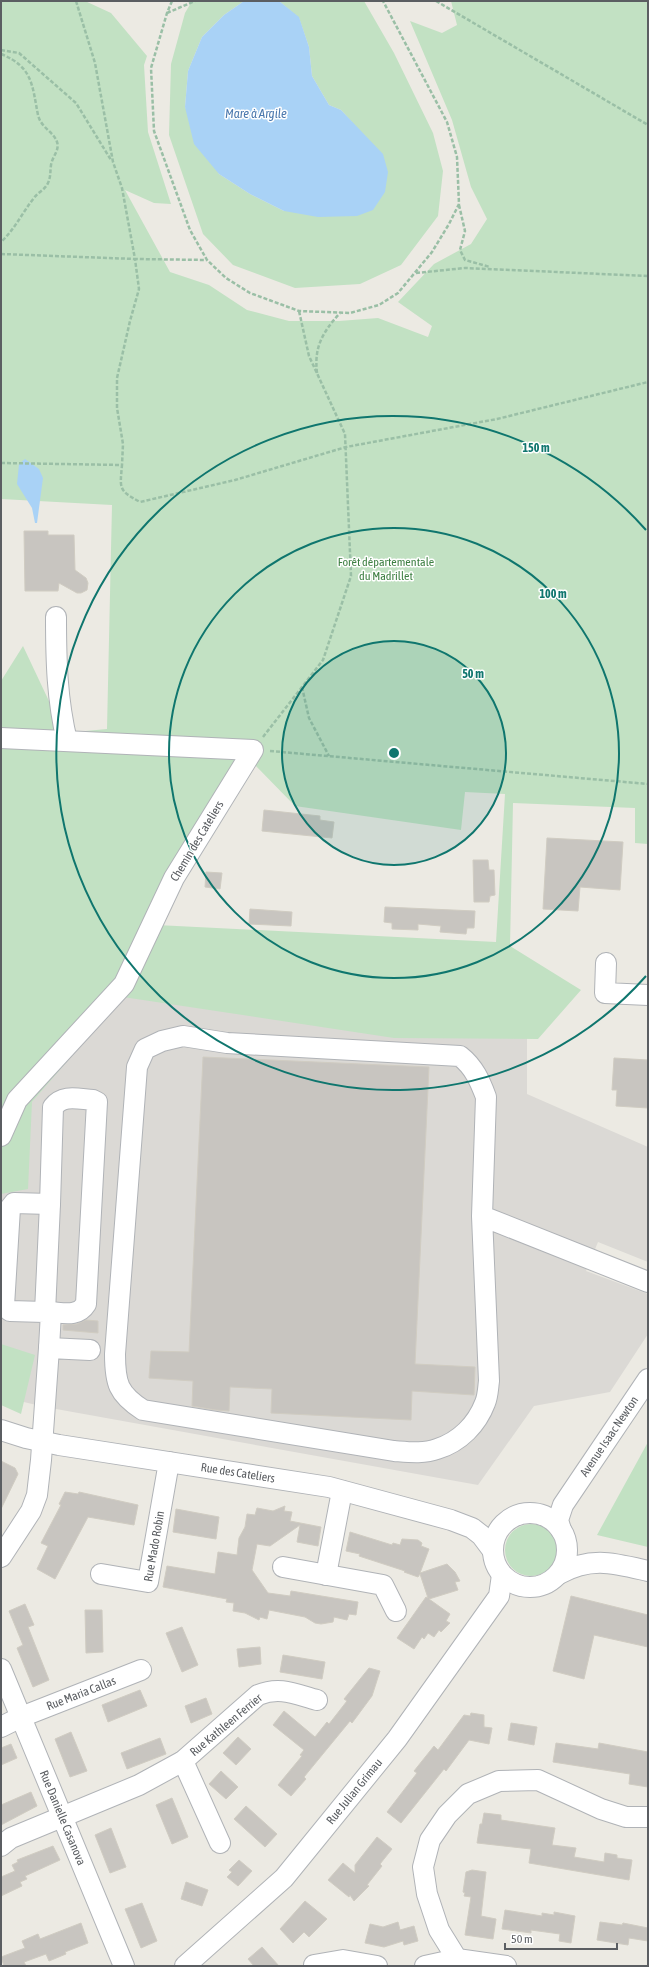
<svg xmlns="http://www.w3.org/2000/svg" width="649" height="1967" font-family="'Asap Condensed',sans-serif">
<style>
.industrial{fill:#dbd9d5}
.green{fill:#c2e1c3;fill-rule:evenodd}
.water{fill:#a9d2f6}
.building{fill:#c8c5c0;stroke:#d0ccc2}
.lines{fill:none;stroke-linecap:round;stroke-linejoin:round}
.minor-casing{stroke:#b0b3b7;stroke-width:22}
.path{stroke:#9abfa6;stroke-width:2.5;stroke-dasharray:4 2;stroke-linecap:butt}
.minor{stroke:#fff;stroke-width:20}
.ring{fill:none;stroke:#0f766e;stroke-width:2}
.labels{text-anchor:middle;stroke-width:3;stroke-linejoin:round;paint-order:stroke}
.park-label{font-size:12px;fill:#3d7f42;stroke:#fff}
.street-label{font-size:12px;fill:#5b5e62;stroke:#fff}
.water-label{font-size:13px;font-style:italic;fill:#4c79ae;stroke:#fff}
.centre{fill:#0f766e;stroke:#fff;stroke-width:2}
.ring-label{font-size:12px;text-anchor:middle;font-weight:bold;fill:#0f766e;stroke:#fff;stroke-width:3;stroke-linejoin:round;paint-order:stroke}
</style>
<rect width="100%" height="100%" fill="#eceae3"/>
<path class="industrial" d="M123,995L527,1031V1094L648,1147V1262L598,1242L586,1271L648,1294V1334L610,1392L534,1406L478,1485L45,1407L11,1399L1,1383V1162L31,1103Z"/>
<path class="green" d="M1,1H85L111,13L147,56L144,65L148,132L171,204L154,203L125,190L170,272L209,285L247,310L289,321H339L378,318L428,337L432,326L398,302L434,264L471,244L487,219L471,187L452,120L410,21L442,33L457,25L451,1H648V844L635,843V808L513,803L510,946L581,990L538,1039L394,1038L123,997L32,1102L28,1189L1,1194V681L23,646L64,733L107,729L112,505L1,499ZM255,765L295,806L461,830L465,792L505,794L496,942L157,925L180,881Z
M192,1H244L224,15L202,37L188,71L185,107L219,174L250,194L284,211L352,122L341,110L329,105L312,76L309,47L299,18L279,1H364L394,53L433,133L443,171L438,216L401,265L360,284L295,288L233,265L203,234L169,135L171,64L185,13Z
M1,1344L35,1355L21,1414L1,1405Z
M648,1442V1547L597,1535Z
M505 1550a26 26 0 1 1 52 0a26 26 0 1 1-52 0Z"/>
<path class="water" d="M244,1H279L299,17L309,47L312,76L329,105L341,110L383,154L388,172L385,192L373,210L357,216L318,217L284,211L250,194L219,174L194,144L185,107L188,71L202,37L224,15Z
M25,459L39,469L43,478L37,523H35L32,508L17,484L19,464Z"/>
<path class="building" d="M24,531H48V535H74L75,570L86,578L88,583L87,590L81,593H77L59,583L58,591H25Z
M264,810L320,816V820L334,822L332,838L262,831Z
M547,838L623,842L620,890L580,887L578,911L543,909Z
M473,860H488L489,870H494L495,895L490,896L489,902H474Z
M206,872L222,873L220,889L205,887Z
M385,907L475,911L474,928H467L466,934L440,932L441,926L418,924V930L392,929V923L384,922Z
M250,909L292,912L291,926L249,924Z
M203,1057L429,1067L415,1364L475,1367L474,1395L412,1391L411,1420L271,1413L272,1389L230,1387L229,1411L216,1410L192,1406L193,1381L149,1378L151,1351L189,1352Z
M614,1058L648,1060V1108L616,1106L617,1090H612Z
M86,1320L98,1321V1333L63,1330V1325L77,1324Z
M1,1461L15,1468L18,1474L1,1509Z
M65,1492L78,1494L79,1492L138,1505L134,1525L88,1517L55,1579L37,1569L48,1546L41,1543L61,1505L59,1504Z
M285,1506L284,1511L292,1512L290,1521L321,1527L318,1546L297,1542L300,1525L270,1546L257,1544L252,1570L268,1593L290,1596L291,1591L358,1602L356,1615L349,1614L347,1620L334,1617L333,1622L321,1624L315,1623L305,1617L269,1610L267,1619L260,1617L259,1620L245,1613L233,1611L234,1603L226,1602L227,1599L163,1587L167,1566L215,1574L218,1552L237,1555L239,1538L245,1527L247,1514L255,1515L257,1508L273,1511Z
M176,1509L219,1517L216,1539L173,1532Z
M350,1532L392,1545L393,1543L400,1545L402,1539L418,1540L422,1543L421,1546L429,1549L420,1573L447,1564L455,1572L460,1581L455,1582L458,1590L429,1599L450,1614L446,1621L450,1623L441,1632L439,1630L434,1637L428,1633L424,1639L422,1637L414,1649L397,1638L426,1597L428,1598L420,1574L418,1577L404,1572L405,1571L359,1556L360,1554L346,1551Z
M571,1596L648,1615V1647L594,1635L584,1679L553,1671Z
M25,1604L34,1625L28,1627L49,1680L33,1687L17,1648L23,1645L9,1611Z
M85,1610H102L103,1652L86,1653Z
M182,1627L198,1665L182,1672L166,1633Z
M260,1647L261,1664L239,1667L237,1649Z
M283,1655L325,1662L322,1679L280,1672Z
M369,1668L380,1671L372,1696L352,1723L350,1721L304,1777L306,1779L291,1796L278,1785L302,1756L300,1755L304,1750L273,1725L284,1711L315,1737L327,1722L329,1724L347,1701L344,1699Z
M140,1690L147,1706L108,1722L102,1705Z
M206,1698L212,1714L191,1723L185,1706Z
M471,1713L484,1715V1727L492,1728L489,1744L469,1740L446,1771L444,1769L401,1823L387,1812L417,1773L414,1771L434,1746L438,1750L464,1715L470,1716Z
M511,1723L537,1727L534,1745L508,1740Z
M71,1732L87,1771L70,1777L55,1739Z
M238,1737L251,1749L236,1765L223,1753Z
M160,1738L166,1754L127,1769L121,1753Z
M556,1743L598,1749L599,1743L648,1752V1787L629,1784L630,1774L553,1762Z
M11,1744L17,1758L1,1765V1748Z
M221,1771L238,1787L226,1799L209,1784Z
M31,1792L37,1806L1,1825V1805Z
M172,1798L188,1837L172,1844L156,1805Z
M246,1806L277,1834L265,1847L234,1819Z
M484,1813L501,1815V1820L555,1828L552,1845L576,1848L574,1857L604,1862L605,1853L617,1855V1858L632,1860L629,1880L529,1863L531,1849L477,1843L480,1824H482Z
M111,1828L126,1867L110,1873L95,1835Z
M377,1837L392,1849L380,1864L382,1866L367,1885L369,1886L354,1901L350,1895L349,1897L328,1880L343,1863L355,1873V1865Z
M53,1846L60,1860L25,1876L27,1879L20,1882L22,1886L1,1896V1877L15,1871L12,1865L18,1862L17,1860Z
M239,1860L252,1871L238,1886L227,1877L232,1872L229,1870Z
M472,1870L486,1872L481,1916L496,1919L493,1939L465,1935L471,1897L464,1896L465,1893L463,1892L466,1872Z
M186,1882L208,1890L202,1906L181,1899Z
M305,1901L327,1919L309,1937L304,1932L293,1943L280,1929Z
M142,1903L157,1941L141,1948L125,1909Z
M505,1910L542,1916V1913L554,1915V1912L575,1916L571,1943L559,1941L560,1934L531,1930V1933L502,1929Z
M398,1922L400,1930L414,1926L418,1941L404,1945L403,1941L384,1947L365,1943L370,1924L383,1927Z
M600,1922L622,1925L623,1923L648,1928V1941L629,1938L628,1945L597,1940Z
M81,1923L88,1943L65,1952L66,1954L49,1961L46,1954L24,1962L26,1966H4L1,1957L25,1948L22,1941L38,1934L40,1939Z
M262,1947L279,1966H254L248,1959Z"/>
<g class="lines">
<defs>
<g id="minor">
<path d="M56,617C56,660 57,700 67,741"/>
<path d="M1,738L253,750L174,878L124,984L17,1100L1,1136"/>
<path d="M606,963L605,993L648,995"/>
<path d="M50,1204L53,1107C63,1094 78,1099 93,1100L97,1102L86,1304C78,1317 64,1313 51,1312"/>
<path d="M482,1216L486,1097C480,1081 474,1067 460,1056L227,1043L183,1036L162,1041L145,1049L137,1067L115,1354C115,1383 118,1394 143,1410L394,1451C408,1452 424,1454 437,1449C460,1442 477,1424 485,1403C488,1396 488,1388 489,1381L482,1216L648,1282"/>
<path d="M45,1312L50,1204L14,1203L10,1208L4,1306L10,1311L45,1312H51L49,1348"/>
<path id="s1" d="M1,1430L26,1438L59,1445L329,1487L451,1520L472,1528L481,1535L493,1551"/>
<circle cx="530" cy="1550" r="37"/>
<path id="s2" d="M561,1530L558,1520L563,1505L648,1379"/>
<path d="M1,1557L31,1511L37,1495L41,1460L49,1348L90,1350"/>
<path d="M283,1567L383,1585L396,1611"/>
<path id="s3" d="M101,1574L148,1582L169,1462"/>
<path d="M559,1574C591,1556 614,1563 648,1571"/>
<path d="M326,1575L342,1491"/>
<path id="s4" d="M1,1669L124,1966"/>
<path id="s5" d="M1,1727L21,1717L141,1670"/>
<path d="M183,1761L220,1843"/>
<path d="M1,1846L11,1838L139,1785L183,1761L258,1695C280,1686 295,1694 317,1700"/>
<path d="M314,1965L343,1960L377,1966"/>
<path id="s6" d="M185,1966L284,1878L397,1739L499,1596L502,1575"/>
<path d="M425,1966L457,1959"/>
<path d="M506,1966L457,1959L439,1930L427,1894L423,1867L430,1840L447,1815L468,1794L499,1781L538,1780L601,1809L626,1817H648"/>
</g>
</defs>
<use href="#minor" class="minor-casing"/>
<path class="path" d="M76,1L95,63L113,162L122,188L135,259L207,260
M172,1L167,13L151,68L154,131L190,230L207,260L226,278L250,293L299,311L350,313L379,305L398,293L432,252L449,224L459,204L457,157L447,122L383,1
M436,1L648,125
M167,13L195,1
M1,50L19,53L76,103L111,160
M1,54C33,67 32,85 38,115C41,128 54,132 57,142C60,150 52,157 51,165C50,172 51,176 48,183C45,190 38,192 34,198C22,213 15,229 1,242
M459,205L465,231L460,250L465,260L490,267
M1,254L135,259L139,289L130,321L117,378V408L123,444L122,465
M416,273L465,268L648,276
M317,373C314,347 322,333 340,313
M1,463L122,465C120,489 118,490 140,502L235,480L346,447L497,419L648,382
M302,687L309,718L329,756
M263,737L323,660L351,576L345,434L309,356L299,311
M270,751L648,784"/>
<use href="#minor" class="minor"/>
</g>
<circle cx="394" cy="753" r="112" fill="#0f766e" fill-opacity=".12"/>
<g class="ring">
<circle cx="394" cy="753" r="112"/>
<circle cx="394" cy="753" r="225"/>
<path d="M646 976A337 337 0 1 1 646 530"/>
</g>
<g class="labels">
<g class="park-label">
<text x="386" y="566">Forêt départementale<tspan x="386" dy="14">du Madrillet</tspan></text>
</g>
<g class="street-label">
<text transform="translate(197 841) rotate(-59)" y="4">Chemin des Cateliers</text>
<text dy="4" stroke="none"><textPath href="#s2" startOffset="109">Avenue Isaac Newton</textPath></text>
<text dy="4" stroke="none"><textPath href="#s1" startOffset="241">Rue des Cateliers</textPath></text>
<text dy="4" stroke="none"><textPath href="#s3" startOffset="84">Rue Mado Robin</textPath></text>
<text dy="4" stroke="none"><textPath href="#s5" startOffset="87">Rue Maria Callas</textPath></text>
<text transform="translate(226 1725) rotate(-40)" y="4">Rue Kathleen Ferrier</text>
<text dy="4" stroke="none"><textPath href="#s6" startOffset="244">Rue Julian Grimau</textPath></text>
<text dy="4" stroke="none"><textPath href="#s4" startOffset="161">Rue Danielle Casanova</textPath></text>
</g>
<g class="water-label">
<text x="256" y="118">Mare à Argile</text>
</g>
</g>
<circle cx="394" cy="753" r="6" class="centre"/>
<g class="ring-label">
<text x="536" y="452">150 m</text>
<text x="553" y="598">100 m</text>
<text x="473" y="678">50 m</text>
</g>
<rect width="649" height="1967" fill="none" stroke="#5b5e62" stroke-width="4"/>
<path d="M505 1943v6h112v-6" fill="none" stroke="#5b5e62" stroke-width="2"/>
<text x="511" y="1943" font-size="12" fill="#5b5e62" stroke="#ffffff" stroke-width="3" paint-order="stroke">50 m</text>
</svg>
